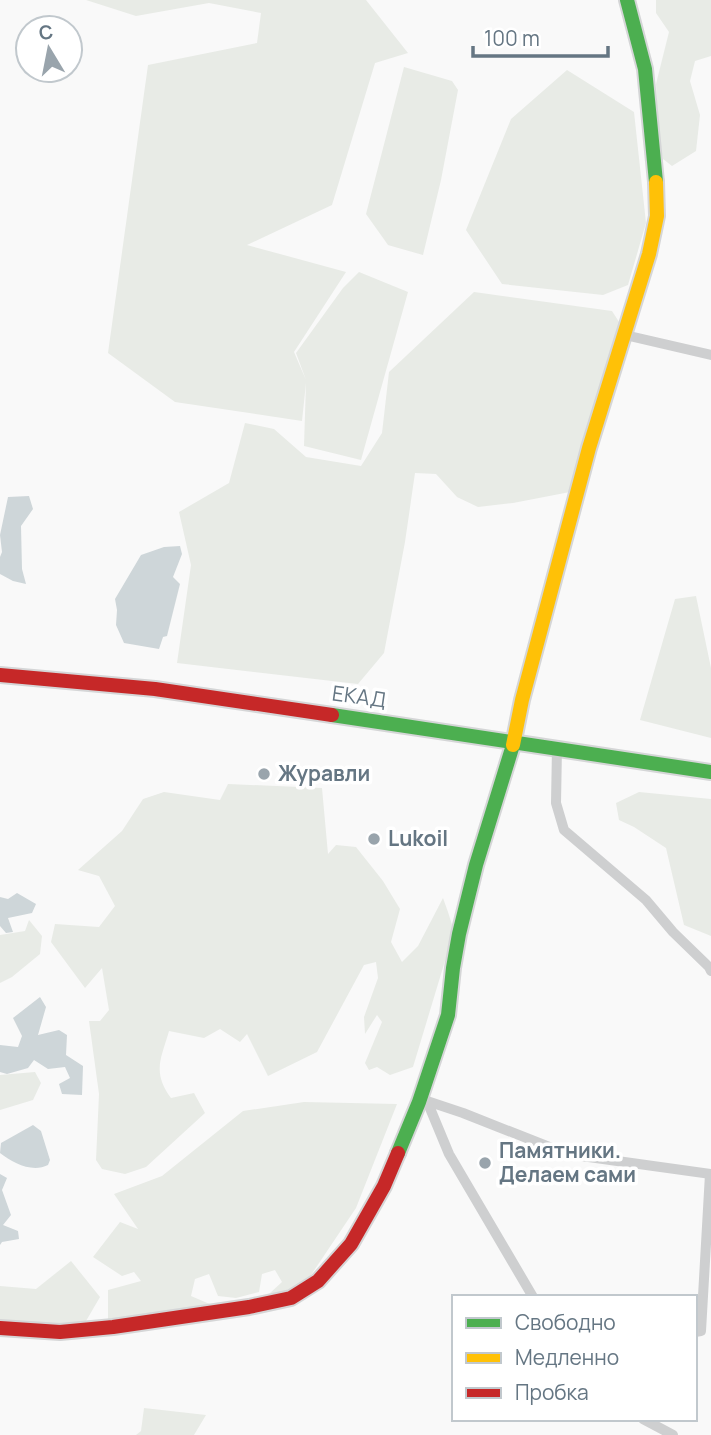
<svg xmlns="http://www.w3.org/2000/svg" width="711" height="1435" font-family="Manrope,sans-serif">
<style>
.green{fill:#e8ebe6}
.water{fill:#ced6d9}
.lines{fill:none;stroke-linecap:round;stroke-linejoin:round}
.fast-casing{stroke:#d5d6d7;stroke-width:18}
.slow-casing{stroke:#d5d6d7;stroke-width:18}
.jam-casing{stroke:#d5d6d7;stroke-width:18}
.street{stroke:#cecfd0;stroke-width:10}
.fast{stroke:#4caf50;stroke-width:14}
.slow{stroke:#ffc107;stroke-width:14}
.jam{stroke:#c62828;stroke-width:14}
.poi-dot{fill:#99a4ac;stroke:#fff;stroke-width:2.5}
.labels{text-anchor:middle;stroke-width:7;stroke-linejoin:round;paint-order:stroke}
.street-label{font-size:21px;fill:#657683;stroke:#fff}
.poi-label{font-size:21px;font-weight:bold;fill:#657683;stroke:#fff;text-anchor:start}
</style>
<rect width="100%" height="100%" fill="#f9f9f9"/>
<path class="green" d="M86,0H366L408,53L375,63L332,205L247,245L346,272L294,352L306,380L296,353L343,288L359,272L408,292L361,460L304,446L306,383L302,421L175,402L108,353L148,65L257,43L261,13L209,3L136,16Z
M656,0H711V56L695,61L690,81L700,115L696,151L672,166L663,159L658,134L656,84L669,32L656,13Z
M404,67L452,81L458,90L441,180L423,255L388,245L366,214Z
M567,70L634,112L646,223L628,285L603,295L502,284L466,230L511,119Z
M474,292L612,311L621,325L570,492L513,503L478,507L457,497L436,474L415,473L405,542L384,653L358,684L177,663L191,565L179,512L229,483L245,423L274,429L306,457L361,466L382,433L389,372Z
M696,596L711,668V738L640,720L675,599Z
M228,784L322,788L328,854L336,845L356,847L383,881L400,909L391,942L402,962L418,946L443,898L448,912L454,931L413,1067L390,1075L377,1067L369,1070L365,1063L382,1022L377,1015L365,1034L364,1017L378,978L376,962L364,965L317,1052L268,1076L247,1034L240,1042L220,1029L204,1038L169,1031C161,1059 152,1072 171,1098L194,1093L205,1113L146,1167L125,1174L102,1169L96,1160L99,1094L89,1021H100L109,1010L102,968L85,988L51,942L55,924L99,927L115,906L99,876L78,870L122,831L143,799L164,792L220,800Z
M639,792L711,799V936L684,925L666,848L634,827L619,820L616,803Z
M29,920L42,936L40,954L12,977L0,983V935L25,931Z
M35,1072L41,1083L33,1100L0,1110V1075Z
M304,1102L397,1104L356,1208L309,1278L287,1293H270L282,1282L275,1270L262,1274L259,1292L236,1298L218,1296L209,1274L195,1279L191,1296L212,1305L108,1322V1290L141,1281L134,1272L122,1276L93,1257L120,1222L138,1229L114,1194L162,1176L243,1111Z
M71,1261L100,1297L86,1321L55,1325L0,1321V1286L36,1289Z
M144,1408L206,1415L194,1435H136L141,1431Z"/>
<path class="water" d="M29,496L33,509L21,526L22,569L26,584L13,581L0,574V557L2,552L0,535L8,497Z
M180,546L182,554L173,577L180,584L167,636L163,637L159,649L124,643L116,625L117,610L115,599L141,555L164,547Z
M17,893L36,904L32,913L8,918L13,932L6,933L0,926V897L8,899Z
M40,997L46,1007L38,1035L59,1030L67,1035L66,1055L83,1066L82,1095L62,1094L59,1084L70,1078L65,1067L48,1069L34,1060L28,1068L7,1074L0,1072V1045L18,1047L22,1036L13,1018Z
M33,1125L41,1131L50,1160L48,1165C32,1173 13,1163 0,1153L1,1143Z
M0,1174L7,1178L2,1190L11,1215L3,1225L18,1231L19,1239L2,1242L0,1245Z"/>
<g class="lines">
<defs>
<path id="fast" d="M627,0L645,69L656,182
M332,715L711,772
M398,1153L419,1102L448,1015L453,968L459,934L476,865L513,745"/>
<path id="slow" d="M513,745L522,700L589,448L649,254L657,216L656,182"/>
<path id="jam" d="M0,675L155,689L332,715
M0,1328L60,1332L113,1327L249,1307L291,1298L318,1281L351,1244L384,1186L398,1153"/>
</defs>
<use href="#fast" class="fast-casing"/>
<use href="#slow" class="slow-casing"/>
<use href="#jam" class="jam-casing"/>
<path class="street" d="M625,335L711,355
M557,748L556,803L564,830L646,900L673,932L709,967L711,971
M421,1095L427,1101L463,1113L567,1154L711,1174
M427,1101L449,1154L533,1297
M695,1332L701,1331L710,1174
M643,1419L673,1435"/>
<use href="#fast" class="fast"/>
<use href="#slow" class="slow"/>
<use href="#jam" class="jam"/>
</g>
<g class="poi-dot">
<circle cx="264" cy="774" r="7"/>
<circle cx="374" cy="839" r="7"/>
<circle cx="485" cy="1163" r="7"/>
</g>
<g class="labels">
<g class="street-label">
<text transform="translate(359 697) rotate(8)" y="7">ЕКАД</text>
</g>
<g class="poi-label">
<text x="278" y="781">Журавли</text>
<text x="388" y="846">Lukoil</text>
<text x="499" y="1158">Памятники.<tspan x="499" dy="24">Делаем сами</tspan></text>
</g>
</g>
<rect x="452" y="1295" width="245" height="126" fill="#ffffff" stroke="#c1c8cd" stroke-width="2"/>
<rect x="466" y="1318" width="35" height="10" fill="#4caf50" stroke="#c1c8cd" stroke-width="2"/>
<text x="515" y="1330" font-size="21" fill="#657683">Свободно</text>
<rect x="466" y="1353" width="35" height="10" fill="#ffc107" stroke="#c1c8cd" stroke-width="2"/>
<text x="515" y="1365" font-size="21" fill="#657683">Медленно</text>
<rect x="466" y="1388" width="35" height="10" fill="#c62828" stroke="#c1c8cd" stroke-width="2"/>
<text x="515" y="1400" font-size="21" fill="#657683">Пробка</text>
<g transform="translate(49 49) rotate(350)"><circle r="33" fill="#ffffff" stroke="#c1c8cd" stroke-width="2"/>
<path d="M0-5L12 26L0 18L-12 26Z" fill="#99a4ac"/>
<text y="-10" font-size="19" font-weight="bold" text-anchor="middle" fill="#657683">С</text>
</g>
<path d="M473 46v10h135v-10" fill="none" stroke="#657683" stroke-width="3.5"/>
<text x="484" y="46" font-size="21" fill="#657683" stroke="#ffffff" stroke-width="5" paint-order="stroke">100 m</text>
</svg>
